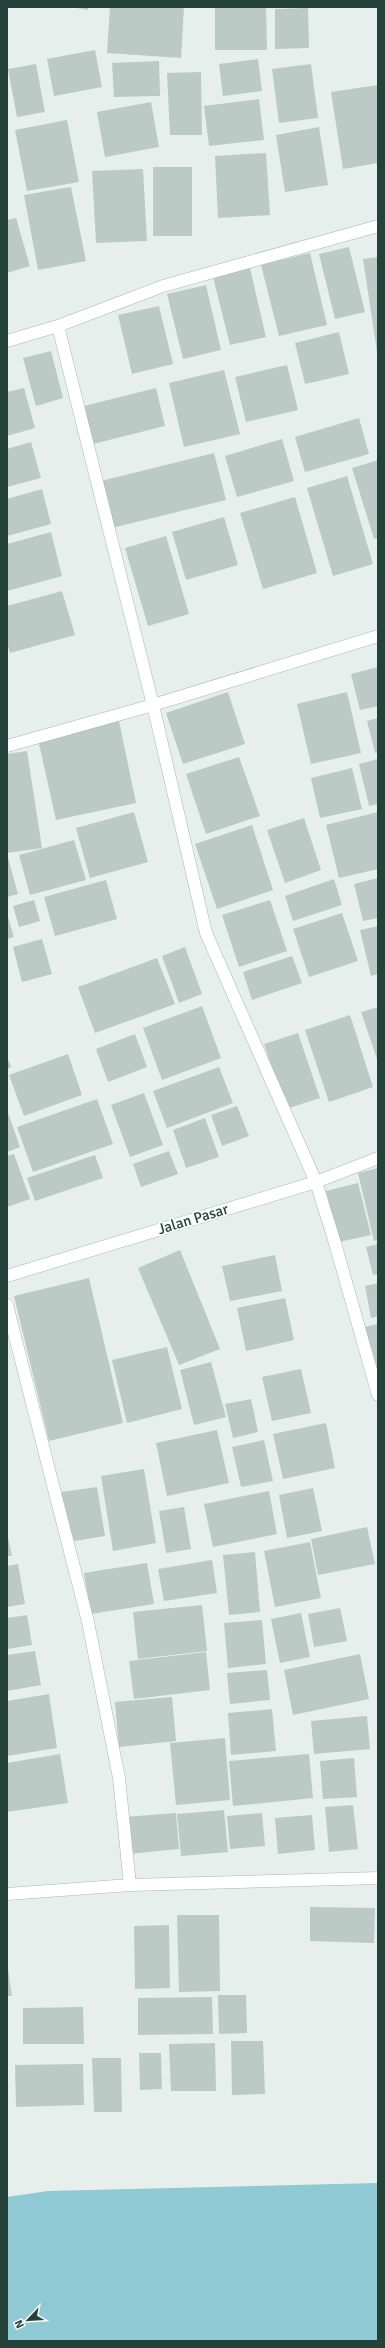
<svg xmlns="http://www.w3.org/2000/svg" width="385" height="2348" font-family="Signika,sans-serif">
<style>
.water{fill:#8ec9d4}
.building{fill:#bbcac4}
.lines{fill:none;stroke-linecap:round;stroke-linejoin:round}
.street-casing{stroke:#a8b8b2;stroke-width:13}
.secondary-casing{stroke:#a4bbb3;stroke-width:13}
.street{stroke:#fff;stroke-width:12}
.secondary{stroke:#fff;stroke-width:12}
.labels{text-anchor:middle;stroke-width:3.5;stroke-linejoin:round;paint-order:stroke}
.street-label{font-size:15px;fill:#24423a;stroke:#f7fbf9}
</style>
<rect width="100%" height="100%" fill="#e6efeb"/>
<path class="water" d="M378,2183V2341H7V2197L48,2191Z"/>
<path class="building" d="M71,7H89L88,10Z
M110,7H184L181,58L107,53Z
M215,7H266L267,50H215Z
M308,8L309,48L275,49V9Z
M95,50L102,87L54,96L47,59Z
M258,59L262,91L223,96L219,64Z
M159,61L160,96L114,97L112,63Z
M36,64L45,112L17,117L8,69Z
M311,64L318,118L279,123L272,69Z
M201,72L202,135H170L167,73Z
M378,85V163L343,169L331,92Z
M259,99L264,140L209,146L204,106Z
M151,102L159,147L105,157L97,112Z
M67,120L79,182L27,191L15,130Z
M319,127L328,185L285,192L276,135Z
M266,153L270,215L218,218L215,156Z
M153,167H192V236H153Z
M143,169L147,241L96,243L92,171Z
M71,187L86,261L38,270L24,195Z
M16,218L30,266L7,273V220Z
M349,247L365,312L335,319L319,254Z
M310,253L327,325L279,336L261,265Z
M378,257V352H377L363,259Z
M249,264L266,337L230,345L212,273Z
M206,285L221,350L183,359L167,294Z
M159,306L173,364L132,374L118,315Z
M339,332L349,374L305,384L295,343Z
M51,351L63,398L36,406L23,358Z
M287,365L298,410L246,422L235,377Z
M224,370L240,434L184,447L169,383Z
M24,388L35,428L7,436V392Z
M156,388L165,426L93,444L84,406Z
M359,418L369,454L305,472L295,437Z
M282,439L294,481L237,497L225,456Z
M31,442L41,478L7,487V449Z
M214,453L226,500L112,528L101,481Z
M378,460V538L374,539L352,468Z
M347,476L373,564L333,576L307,488Z
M42,489L51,524L7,536V499Z
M295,497L317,573L263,589L240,513Z
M224,517L238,565L186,580L172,532Z
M51,532L62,576L7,591V544Z
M166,536L189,614L148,626L125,548Z
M62,591L75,635L10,653L7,642V606Z
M378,667V706L360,710L351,674Z
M228,692L245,744L183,764L166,713Z
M347,692L361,753L311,764L297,704Z
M378,718V752L375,753L367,721Z
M119,721L136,803L56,820L38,739Z
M27,751L42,848L7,853V754Z
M239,757L260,816L206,834L186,774Z
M378,759V804L369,806L359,764Z
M352,768L362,809L320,818L311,778Z
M134,812L148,862L90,878L76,828Z
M378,812V869L339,878L326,825Z
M304,818L321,870L285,883L267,830Z
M252,825L273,890L217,909L195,844Z
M74,840L86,880L30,895L19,855Z
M7,854L18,894L7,897Z
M378,878V918L363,921L354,884Z
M334,879L342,905L293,921L285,896Z
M106,880L117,919L55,936L44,897Z
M34,900L40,921L19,927L13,906Z
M270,900L287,951L239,967L222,915Z
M342,913L358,961L309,977L293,929Z
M7,914L14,937L7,939Z
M378,926V974L371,976L360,930Z
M42,939L52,974L22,982L13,947Z
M185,947L202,994L179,1003L162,956Z
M292,956L302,983L252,1000L243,972Z
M157,958L175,1004L95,1033L78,987Z
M202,1006L221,1058L162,1080L143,1028Z
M378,1007V1062L361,1012Z
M350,1015L373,1087L329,1102L305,1030Z
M298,1033L320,1098L286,1109L264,1044Z
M135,1034L147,1067L108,1082L96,1049Z
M68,1054L82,1095L24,1116L9,1075Z
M7,1057L11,1067L7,1069Z
M219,1067L233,1103L167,1128L153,1091Z
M144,1093L163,1145L130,1157L111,1105Z
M97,1099L113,1144L33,1172L17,1127Z
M237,1106L249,1136L222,1146L211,1115Z
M7,1110L20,1147L7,1152Z
M205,1118L219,1157L186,1168L173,1130Z
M169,1151L178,1174L141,1187L133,1164Z
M14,1154L30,1199L7,1207V1156Z
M95,1155L103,1178L35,1201L27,1178Z
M378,1168V1240L374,1241L358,1173Z
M358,1183L371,1235L339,1242L326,1191Z
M378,1244V1274L373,1275L366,1247Z
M180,1250L220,1349L179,1365L138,1268Z
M275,1255L282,1291L230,1301L222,1266Z
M89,1278L123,1423L49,1441L14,1296Z
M378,1283V1316L371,1318L365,1286Z
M285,1298L294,1340L246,1351L237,1308Z
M378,1324V1373L364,1327Z
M167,1347L182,1409L127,1423L112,1360Z
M211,1362L226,1417L194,1425L180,1370Z
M301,1369L311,1413L272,1421L262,1377Z
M251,1399L258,1432L233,1438L225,1404Z
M326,1423L335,1468L283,1479L273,1434Z
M217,1430L229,1483L167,1496L156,1443Z
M264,1440L273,1481L241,1487L232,1447Z
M144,1469L156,1543L113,1551L101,1476Z
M97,1487L105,1536L69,1542L61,1492Z
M313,1488L322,1531L287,1538L279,1495Z
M269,1491L277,1534L213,1547L204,1504Z
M184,1507L191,1549L166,1553L159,1511Z
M367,1527L375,1564L318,1575L311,1539Z
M7,1533L12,1556H7Z
M310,1542L321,1598L275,1607L264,1551Z
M255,1552L260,1612L229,1615L223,1555Z
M212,1560L217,1593L164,1601L158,1569Z
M147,1563L154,1604L91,1614L84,1573Z
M18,1564L25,1604L7,1607V1566Z
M202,1605L207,1651L138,1659L133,1612Z
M340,1608L347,1641L314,1647L308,1614Z
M301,1613L310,1657L280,1663L271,1619Z
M27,1615L32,1645L7,1649V1618Z
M262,1620L266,1664L228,1668L224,1623Z
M35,1651L41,1685L7,1691V1655Z
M206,1652L210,1690L134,1699L129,1661Z
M360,1654L369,1699L293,1715L284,1670Z
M267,1670L270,1700L230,1704L227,1673Z
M49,1694L57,1748L7,1756V1701Z
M172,1697L176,1741L119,1747L115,1702Z
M272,1709L276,1751L231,1755L228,1713Z
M367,1716L370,1749L314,1754L311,1721Z
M225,1738L230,1800L176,1805L170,1743Z
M60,1754L68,1803L7,1812V1763Z
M309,1754L313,1798L233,1806L229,1761Z
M354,1758L357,1797L323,1799L320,1761Z
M353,1805L358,1849L329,1852L325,1807Z
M224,1810L228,1852L181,1856L177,1814Z
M176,1813L179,1849L129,1854L125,1817Z
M262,1813L265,1846L230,1849L227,1816Z
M312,1815L315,1850L278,1854L275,1818Z
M310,1907L375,1908L374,1943L310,1941Z
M177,1915H219L220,1991L179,1992Z
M169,1925L170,1988L135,1989L134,1926Z
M7,1962L12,1996H7Z
M218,1995H246L247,2033L219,2034Z
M212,1997L213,2034L138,2035V1998Z
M83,2007L84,2044H23V2008Z
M231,2041H263L265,2094L232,2095Z
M215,2043L216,2091H171L169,2044Z
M139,2053H161L162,2089L140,2090Z
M92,2058H121L122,2112H94Z
M83,2064L84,2105L16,2107L15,2065Z"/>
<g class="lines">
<defs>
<path id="street" d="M58,326L153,705L206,933L316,1182L335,1243L378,1395
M7,341L58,326L163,286L378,226
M7,746L153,705L378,636
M7,1305L88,1622L119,1778L130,1885
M7,1894L130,1885L378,1878"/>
<path id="secondary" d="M7,1276L316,1182L378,1158"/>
</defs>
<use href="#street" class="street-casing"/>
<use href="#secondary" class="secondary-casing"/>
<use href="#street" class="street"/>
<use href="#secondary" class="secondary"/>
</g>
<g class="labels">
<g class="street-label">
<text transform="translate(193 1219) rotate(-17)" y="5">Jalan Pasar</text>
</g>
</g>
<rect width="385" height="2348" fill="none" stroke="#24423a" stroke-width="16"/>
<g transform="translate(28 2320) rotate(245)" stroke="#f7fbf9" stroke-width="3" paint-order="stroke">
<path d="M0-3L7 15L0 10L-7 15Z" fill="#24423a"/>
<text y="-6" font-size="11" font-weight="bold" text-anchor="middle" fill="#24423a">N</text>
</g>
</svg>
